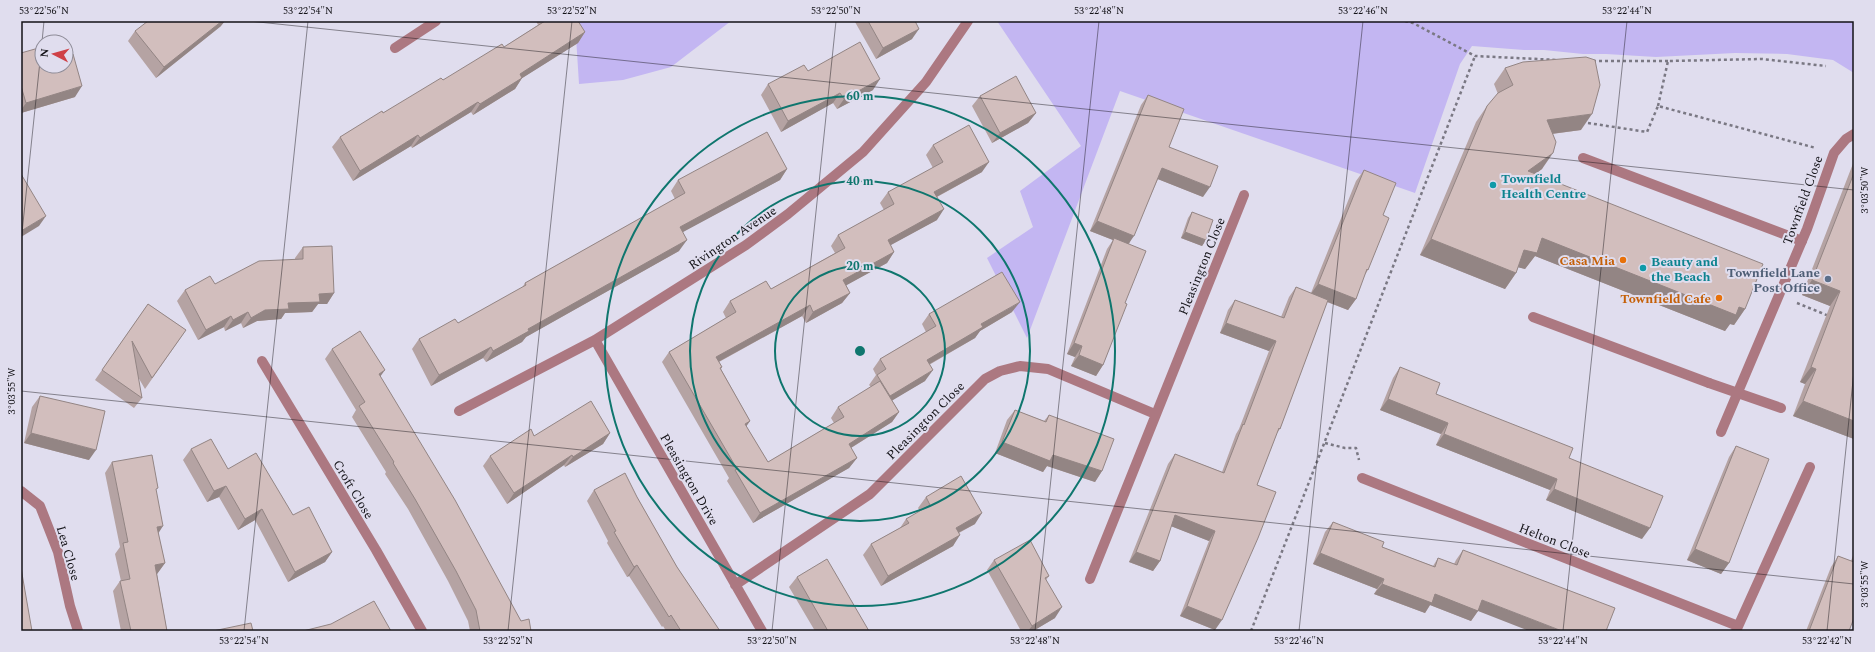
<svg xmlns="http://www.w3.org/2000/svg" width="1875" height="652" font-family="Spectral,serif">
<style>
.green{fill:#c3b6f2}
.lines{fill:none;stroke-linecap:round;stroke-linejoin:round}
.path{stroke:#7a7883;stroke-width:2.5;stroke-dasharray:3 3;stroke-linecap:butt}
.lane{stroke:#ac7881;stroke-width:10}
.street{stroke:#ac7881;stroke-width:10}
.wall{fill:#b5a3a3}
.shaded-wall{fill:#938584}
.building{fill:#d2bebd;stroke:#938584}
.ticks{fill:none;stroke:#131217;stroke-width:1;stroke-opacity:0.45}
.ring{fill:none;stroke:#0f766e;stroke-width:2}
.culture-dot{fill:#0f9aa8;stroke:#e0ddee;stroke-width:1.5}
.food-dot{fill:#e8710a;stroke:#e0ddee;stroke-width:1.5}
.service-dot{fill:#5c6f8a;stroke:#e0ddee;stroke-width:1.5}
.labels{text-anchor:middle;stroke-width:4;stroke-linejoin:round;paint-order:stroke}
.culture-label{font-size:13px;font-weight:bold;fill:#0d838f;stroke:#e0ddee;text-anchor:start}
.street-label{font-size:13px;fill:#131217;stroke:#e0ddee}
.food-label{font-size:13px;font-weight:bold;fill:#c56008;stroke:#e0ddee;text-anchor:end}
.service-label{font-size:13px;font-weight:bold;fill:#4e5e75;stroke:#e0ddee;text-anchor:end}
.centre{fill:#0f766e;stroke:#e0ddee;stroke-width:2}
.ring-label{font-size:12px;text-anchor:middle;font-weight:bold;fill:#0f766e;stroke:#e0ddee;stroke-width:4;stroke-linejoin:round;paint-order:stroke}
.neatline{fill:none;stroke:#131217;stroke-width:1.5}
.ticks-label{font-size:10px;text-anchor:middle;fill:#131217}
</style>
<rect width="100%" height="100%" fill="#e0ddee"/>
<path class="green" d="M575,21H731L671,67L623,80L579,84Z
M997,21H1854V73L1833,60L1787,54L1735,53L1656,57L1606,54H1583L1544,50H1524L1472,46L1460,64L1415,193L1120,91L1027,338L987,258L1033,227L1020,191L1081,146Z"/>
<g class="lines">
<path class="path" d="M1405,21L1413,23L1475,56L1558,60
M1593,61H1668
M1658,106L1668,61L1762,59L1826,66
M1588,123L1647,132L1658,106L1816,148
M1797,303L1829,316
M1325,443L1345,448H1356L1359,460
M1251,631L1475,56"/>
<path class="lane" d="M1583,158L1802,241
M1533,317L1709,383"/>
<path class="street" d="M395,48L436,21
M595,340L762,631
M262,361L376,550L422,631
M1709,383L1781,408
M459,411L595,340L746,245L788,214L863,152L926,82L968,21
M1721,432L1807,229L1834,153L1846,139L1854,134
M1362,478L1738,626
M21,491L40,506L58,552L70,606L78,631
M1090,579L1244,195
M735,585L870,494L985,379L1000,371L1020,366L1048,369L1155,414
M1736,631L1810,467"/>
</g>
<path class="wall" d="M536,21H578L585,32L578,43L522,78L515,89L473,115L471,112L412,148L411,146L353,181L332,147L340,137L383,113L504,47L538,25Z
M856,21H915L912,39L876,59L855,22Z
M221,26L156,78L128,41L135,31Z
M21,53L75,97L21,113Z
M1505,68L1581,130L1552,134L1542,169L1535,174L1745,309L1734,325L1730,324L1725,331L1535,256L1525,269L1518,267L1516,273L1505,289L1420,255L1476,122L1487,106L1498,94L1494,84Z
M808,71L873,90L837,109L833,103L781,132L761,95L768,84Z
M1148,95L1169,147L1203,197L1158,179L1129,244L1125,303L1103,365L1096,376L1071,366L1075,357L1067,354L1107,249L1113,240L1090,231L1141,105Z
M980,96L1036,113L1028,123L992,143L972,106Z
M933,145L982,172L937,197V220L890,245L894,252L887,263L846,285L850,293L842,303L806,323L802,316L719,362L722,367L721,369L750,421L746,426L768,462L834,423L831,418L838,407L871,387L869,385L876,375L873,369L880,359L926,332L922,324L929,314L1012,312L980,331L975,338L929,365L925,381L892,400L899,412L892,422L851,448L857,458L849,468L753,523L727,481L729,478L662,362L669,352L726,318L723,312L730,301L771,289L835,253L831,246L838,235L884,210L880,203L888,192L933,168L926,155Z
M1854,161V439L1793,416L1805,384L1800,382L1830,306L1802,295Z
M787,169L780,180L682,232L679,251L526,337L522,342L486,362L483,358L431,386L412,349L419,339L458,323L522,288L525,283L675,199L671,191L678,180Z
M1364,170L1383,215L1368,270L1364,276L1356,299L1348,310L1327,302L1280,429L1277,433L1257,485L1215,630L1180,616L1209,541L1171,526L1160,561L1153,571L1129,562L1168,464L1175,454L1222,472L1236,434L1239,429L1269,351L1220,333L1228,310L1235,300L1281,317L1289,297L1296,287L1311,293L1356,181Z
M1192,212L1206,240L1202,246L1181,238L1188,218Z
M303,247L334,293L327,304H318L312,312L285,313L281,319L257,321L243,328L241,323L225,331L224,327L198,340L177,301L185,290L215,284L295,259V258Z
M148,304L186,330L145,389L138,377L142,398L134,408L95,380Z
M332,349L380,377L521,621L531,631H470L468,621L448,581L408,509L385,474L386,472L352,417L356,410L325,359Z
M1400,367L1436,394L1569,458L1642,539L1546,500L1550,490L1436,445L1441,434L1380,410L1393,378Z
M40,396L89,460L24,443L32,407Z
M1015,410L1044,421L1049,415L1102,471L1095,482L1047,466L1043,472L995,453L1007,420Z
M610,433L603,444L565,467L564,465L507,504L483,466L490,456L534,436Z
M1736,446L1729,563L1721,574L1687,560L1729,457Z
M191,449L228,469L293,515L332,552L325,562L288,582L255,520L238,530L219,497L207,502L183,460Z
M112,462L156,492L158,533L165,563L157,574L167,631H121L113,591L120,581H121L115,554L120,547L105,473Z
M594,490L637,497L677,567L720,631H666L663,626L662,627L629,576L627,577L607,543L608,541L587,501Z
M926,497L975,524L959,533L953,546L881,586L863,555L871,544L900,528L906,519L920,511L918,508Z
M1333,522L1382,547L1433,566L1438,558L1454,564L1456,560L1463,550L1478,611L1471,621L1430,605L1425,613L1374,594L1377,589L1313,564L1325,532Z
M1854,553V623L1852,622L1849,631H1806L1831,567L1838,556L1851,561Z
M994,560L1049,576L1046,580L1055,618L1033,631H1021L987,570Z
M797,577L869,631H815L789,587Z"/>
<path class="shaded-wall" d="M222,21H225L221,26L156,78L164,67Z
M919,29L912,39L876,59L883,48Z
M585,32L578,43L516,82L522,78L515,89L473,115L480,104L520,74Z
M880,79L873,90L837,109L844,99Z
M82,86L75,97L21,113V110L26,103Z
M840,93L833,103L781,132L788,121Z
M478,102L471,112L412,148L420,138Z
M1036,113L1028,123L992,143L1000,133Z
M1592,114L1581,130L1535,136L1547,120Z
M418,135L411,146L353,181L360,171Z
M1553,153L1542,169L1517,187L1528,171Z
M989,162L982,172L927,202L934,192Z
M1162,168L1210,187L1203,197L1155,178Z
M787,169L780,180L672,238L680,227Z
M944,209L937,220L880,251L888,240Z
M46,216L39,226L21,237V231Z
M1097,221L1134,236L1127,246L1114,238L1113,240L1090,231Z
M1185,232L1206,240L1202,246L1181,238Z
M1542,238L1739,307L1745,309L1734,325L1730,324L1725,331L1535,256L1525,269L1513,266L1524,250Z
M1431,239L1516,273L1505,289L1420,255Z
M687,240L679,251L526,337L522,342L486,362L493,351L528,329Z
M894,252L887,263L836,291L843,280Z
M1812,280L1840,291L1830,306L1802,295Z
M1318,284L1356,299L1348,310L1310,295Z
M334,293L327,304H318L312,312L285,313L281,319L257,321L243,328L251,318L265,310L319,294Z
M850,293L842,303L806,323L813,312Z
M1020,302L1012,312L980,331L975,338L919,370L927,360L981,324Z
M810,305L802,316L709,367L716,357Z
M248,312L241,323L225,331L233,320Z
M231,316L224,327L198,340L206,330Z
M1226,323L1276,341L1269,351L1220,333Z
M1074,343L1082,346L1075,357L1067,354Z
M491,347L483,358L431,386L439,375Z
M1079,355L1103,365L1096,376L1071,366Z
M1811,367L1816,369L1805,384L1800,382Z
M385,370L377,381L379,374Z
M933,370L925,381L883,406L890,396Z
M1388,399L1448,423L1441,434L1380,410Z
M1803,401L1854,421V439L1793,416Z
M899,412L892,422L841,454L849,444Z
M750,421L743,431L745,424Z
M31,433L96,450L89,460L24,443Z
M610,433L603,444L565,467L573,457Z
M1444,434L1557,479L1550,490L1436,445Z
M1002,442L1053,455L1102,471L1095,482L1047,466L1043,472L995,453Z
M572,455L564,465L507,504L514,493Z
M857,458L849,468L753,523L760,513Z
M226,486L219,497L207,502L214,491Z
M1554,489L1650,528L1642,539L1546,500Z
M262,509L255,520L238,530L245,519Z
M982,513L975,524L948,538L956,528Z
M1175,515L1215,531L1209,541L1168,525Z
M163,526L156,537L157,527Z
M960,535L953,546L881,586L888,576Z
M1695,549L1729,563L1721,574L1687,560Z
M332,552L325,562L288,582L295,572Z
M1136,552L1160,561L1153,571L1129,562Z
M1320,553L1384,579L1377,589L1313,564Z
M165,563L157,574L147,575L155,565Z
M637,565L629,576L627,577L634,567Z
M1382,584L1435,594L1482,600L1562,631H1529L1478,611L1471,621L1430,605L1425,613L1374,594Z
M1187,606L1222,620L1215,630L1180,616Z
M1062,607L1055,618L1033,631H1028L1032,626Z"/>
<path class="building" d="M148,21H222L164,67L135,31Z
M545,21H578L585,32L520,74L522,78L480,104L478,102L420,138L418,135L360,171L340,137L382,111L383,113L441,78L443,80L502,44L504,47Z
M868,21H915L919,29L883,48Z
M860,42L880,79L844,99L840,93L788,121L768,84L804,65L808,71Z
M42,47V66H66V56L73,54L82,86L26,103L21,86V53Z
M1586,57L1595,60L1600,85L1592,114L1547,120L1556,142L1553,153L1528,171L1763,264L1745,309L1739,307L1736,315L1542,238L1537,253L1524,250L1516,273L1431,239L1487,106L1498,93L1513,85L1505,68L1523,62Z
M1016,76L1036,113L1000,133L980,96Z
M1148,95L1184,109L1169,147L1218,166L1210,187L1162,168L1134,236L1097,221Z
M969,125L989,162L934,192L944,209L888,240L894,252L843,280L850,293L813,312L810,305L716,357L722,367L720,368L750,421L745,424L768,462L844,417L838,407L880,381L899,412L849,444L857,458L760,513L735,470L737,469L669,352L736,312L730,301L766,281L771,289L845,248L838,235L894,204L888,192L943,162L933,145Z
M767,132L787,169L680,227L687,240L528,329L529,331L493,351L491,347L439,375L419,339L455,319L458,323L526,285L525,283L685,193L678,180Z
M1364,170L1396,183L1383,215L1389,218L1368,270L1367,269L1356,299L1318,284Z
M1854,173V421L1803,401L1816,369L1811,367L1840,291L1812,280Z
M21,174L46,216L21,231Z
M1192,212L1213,220L1206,240L1185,232Z
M1114,238L1146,251L1125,303L1127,304L1103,365L1079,355L1082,346L1074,343Z
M332,246L334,293L319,294L320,302L288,303L289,309L265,310L251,318L248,312L233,320L231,316L206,330L185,290L210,276L215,284L259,261L303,259V247Z
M1002,272L1020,302L981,324L983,327L927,360L933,370L890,396L877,375L886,369L880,359L936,326L929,314Z
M1296,287L1328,300L1280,429L1279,428L1257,485L1276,492L1258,538L1222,620L1187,606L1215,531L1175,515L1160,561L1136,552L1175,454L1224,473L1243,424L1244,425L1276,341L1226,323L1235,300L1284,318Z
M148,304L186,330L152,378L132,341L142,398L102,370Z
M360,331L385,370L379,374L455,500L521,621L529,619L531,631H480L476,610L456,571L415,499L393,463L394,462L359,406L365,402L332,349Z
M1400,367L1440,383L1436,394L1573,448L1569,458L1663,496L1650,528L1554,489L1557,479L1444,434L1448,423L1388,399Z
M40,396L105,411L96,450L31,433Z
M591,401L610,433L573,457L572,455L514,493L490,456L531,429L534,436Z
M1015,410L1046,422L1049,415L1114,439L1102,471L1053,455L1050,461L1002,442Z
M211,439L228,469L256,453L293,515L309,507L332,552L295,572L262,509L245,519L226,486L214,491L191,449Z
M1736,446L1769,459L1729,563L1695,549Z
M152,455L158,488L156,489L163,526L157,527L165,563L155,565L167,631H131L120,581L130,579L123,543L128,542L112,462Z
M625,473L637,497L677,567L720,631H681L671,615L669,617L637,565L634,567L614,532L616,531L594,490Z
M961,476L982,513L956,528L960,535L888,576L871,544L909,523L906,519L930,505L926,497Z
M1333,522L1384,542L1382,547L1435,567L1438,558L1457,565L1463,550L1615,608L1606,631H1562L1482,600L1478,611L1435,594L1432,603L1382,584L1384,579L1320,553Z
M1030,540L1049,576L1045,578L1062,607L1032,626L994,560Z
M1838,556L1854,562V561V618L1849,631H1809Z
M827,559L869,631H828L797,577Z
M21,568L32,631H21Z
M374,601L391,631H303L331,624Z
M251,623L253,631H213Z"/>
<path class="ticks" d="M249,21L1854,190M42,42L44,21M21,242L42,42M21,391L1854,584M244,631L308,21M508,631L572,21M772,631L836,21M1035,631L1099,21M1299,631L1363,21M1563,631L1627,21M1827,631L1854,371"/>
<g class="ring">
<circle cx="860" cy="351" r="85"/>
<circle cx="860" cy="351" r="170"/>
<circle cx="860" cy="351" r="255"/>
</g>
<g class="culture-dot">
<circle cx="1493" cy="185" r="4"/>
<circle cx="1643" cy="268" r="4"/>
</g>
<g class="food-dot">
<circle cx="1623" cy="260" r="4"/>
<circle cx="1719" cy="298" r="4"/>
</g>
<circle class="service-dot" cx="1828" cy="279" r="4"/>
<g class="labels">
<g class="culture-label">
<text x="1501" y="183">Townfield<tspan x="1501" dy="15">Health Centre</tspan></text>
<text x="1651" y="266">Beauty and<tspan x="1651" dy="15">the Beach</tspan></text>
</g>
<g class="street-label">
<text transform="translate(1802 200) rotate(-70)" y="5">Townfield Close</text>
<text transform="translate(732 237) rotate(-34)" y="5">Rivington Avenue</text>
<text transform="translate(1201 266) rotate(-68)" y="5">Pleasington Close</text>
<text transform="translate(925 420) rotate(-45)" y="5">Pleasington Close</text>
<text transform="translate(690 479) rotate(60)" y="5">Pleasington Drive</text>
<text transform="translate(354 489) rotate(59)" y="5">Croft Close</text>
<text transform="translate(1555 540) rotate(21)" y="5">Helton Close</text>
<text transform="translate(69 553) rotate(74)" y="5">Lea Close</text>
</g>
<g class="food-label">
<text x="1615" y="265">Casa Mia</text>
<text x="1711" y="303">Townfield Cafe</text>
</g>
<g class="service-label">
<text x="1820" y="277">Townfield Lane<tspan x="1820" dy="15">Post Office</tspan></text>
</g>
</g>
<circle cx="860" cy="351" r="6" class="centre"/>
<g class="ring-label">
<text x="860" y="100">60 m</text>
<text x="860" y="185">40 m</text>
<text x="860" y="270">20 m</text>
</g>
<rect width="1875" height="652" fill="none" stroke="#e0ddee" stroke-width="44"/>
<g transform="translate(54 54) rotate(276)"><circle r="19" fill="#e0ddee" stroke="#8e8c98"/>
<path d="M0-3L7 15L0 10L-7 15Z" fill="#cf4046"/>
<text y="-6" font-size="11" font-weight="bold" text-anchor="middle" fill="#131217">N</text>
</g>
<rect x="22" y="22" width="1831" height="608" class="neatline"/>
<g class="ticks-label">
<text x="44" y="14">53°22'56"N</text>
<text x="308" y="14">53°22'54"N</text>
<text x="572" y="14">53°22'52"N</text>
<text x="836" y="14">53°22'50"N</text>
<text x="1099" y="14">53°22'48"N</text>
<text x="1363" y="14">53°22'46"N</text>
<text x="1627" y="14">53°22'44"N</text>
<text transform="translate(1864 190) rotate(-90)" y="4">3°03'50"W</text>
<text transform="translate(11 391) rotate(-90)" y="4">3°03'55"W</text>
<text transform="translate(1864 584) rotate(-90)" y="4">3°03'55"W</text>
<text x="244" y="644">53°22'54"N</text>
<text x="508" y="644">53°22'52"N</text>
<text x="772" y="644">53°22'50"N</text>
<text x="1035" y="644">53°22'48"N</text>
<text x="1299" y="644">53°22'46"N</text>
<text x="1563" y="644">53°22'44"N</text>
<text x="1827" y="644">53°22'42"N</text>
</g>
</svg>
